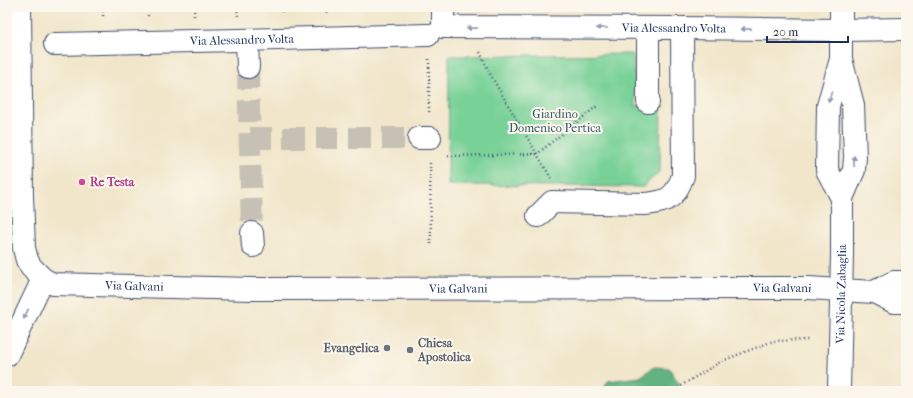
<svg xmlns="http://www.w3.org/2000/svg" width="913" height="398" font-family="'IM FELL French Canon',serif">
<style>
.green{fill:#78d197;stroke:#4a807a}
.forest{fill:#62b380;stroke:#3e716f}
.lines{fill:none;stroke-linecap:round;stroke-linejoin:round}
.minor-tunnel{stroke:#c6c1b4;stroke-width:22;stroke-dasharray:22 11;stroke-linecap:butt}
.minor-casing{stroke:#3b4a6e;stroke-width:24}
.path{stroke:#3b4a6e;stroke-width:2.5;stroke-dasharray:1 3;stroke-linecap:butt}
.minor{stroke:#fff;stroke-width:22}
.oneway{fill:#8d97ae}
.hotel-dot{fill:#d1479c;stroke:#fbf7ec;stroke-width:1.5}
.worship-dot{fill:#6b7280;stroke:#fbf7ec;stroke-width:1.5}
.labels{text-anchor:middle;stroke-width:4;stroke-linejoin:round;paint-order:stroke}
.street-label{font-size:12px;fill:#1b2f5e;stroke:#fbf7ec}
.park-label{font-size:12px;fill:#32586c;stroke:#fbf7ec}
.hotel-label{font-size:12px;font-weight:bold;fill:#b23c85;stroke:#fbf7ec;text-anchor:start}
.worship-label{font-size:12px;font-weight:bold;fill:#5b616d;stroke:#fbf7ec;text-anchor:start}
</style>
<rect width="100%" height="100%" fill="#fbf7ec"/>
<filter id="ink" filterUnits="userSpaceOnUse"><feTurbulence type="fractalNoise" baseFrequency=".025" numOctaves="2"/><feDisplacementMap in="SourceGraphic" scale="8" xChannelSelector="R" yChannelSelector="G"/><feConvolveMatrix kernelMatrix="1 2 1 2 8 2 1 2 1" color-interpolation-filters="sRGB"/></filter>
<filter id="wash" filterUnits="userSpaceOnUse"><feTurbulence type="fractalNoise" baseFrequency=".012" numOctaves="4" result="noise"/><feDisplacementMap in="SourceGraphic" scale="16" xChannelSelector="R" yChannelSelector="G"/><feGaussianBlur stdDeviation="0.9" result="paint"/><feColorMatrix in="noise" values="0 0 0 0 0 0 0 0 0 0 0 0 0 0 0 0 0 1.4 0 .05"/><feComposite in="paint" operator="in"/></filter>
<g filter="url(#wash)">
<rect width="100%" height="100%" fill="#f1e6ca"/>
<path class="green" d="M633,54L636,106H661L660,171L643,187L448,185L449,56Z"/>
<path class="forest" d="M654,367L669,368L684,391H602L608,381L640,377Z"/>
</g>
<g filter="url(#ink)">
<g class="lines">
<path class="minor-tunnel" d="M248,67L252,233
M250,138H419"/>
<defs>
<g id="minor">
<path id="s1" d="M20,7L22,196L24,248L27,260L31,267L43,279L53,284L251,289L808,288L874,292L894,302H906"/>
<path id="s2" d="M443,7V27L682,28L841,30L906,29"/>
<path d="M841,7V59L828,106L827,170L842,198"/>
<path d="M247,40L248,67"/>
<path id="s3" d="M55,44L239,40L428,35"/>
<path d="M648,102V28"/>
<path d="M419,138H430"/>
<path d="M538,216L552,202L645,204C668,202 675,198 683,176L682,28"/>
<path d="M252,233L253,246"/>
<path d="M874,292L894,282H906"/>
<path d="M7,355L43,279"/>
<path id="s4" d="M839,391L842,254V198L854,170L855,157L853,105L841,59"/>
</g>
</defs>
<use href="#minor" class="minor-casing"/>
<path class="path" d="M103,7V18
M148,7V18
M194,7V16
M237,7L238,16
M282,7V14
M326,13V7
M480,52L490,74L551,178
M429,59V114
M448,156L537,154L597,106
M430,163L431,246
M675,391L682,385L722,361L773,341L808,340"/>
<use href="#minor" class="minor"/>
</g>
<defs><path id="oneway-solid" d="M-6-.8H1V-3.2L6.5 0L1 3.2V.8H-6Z"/></defs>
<g class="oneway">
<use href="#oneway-solid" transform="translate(472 28) rotate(-179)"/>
<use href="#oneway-solid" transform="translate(602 28) rotate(180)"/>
<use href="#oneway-solid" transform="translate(746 29) rotate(-179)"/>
<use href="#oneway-solid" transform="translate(830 97) rotate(105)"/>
<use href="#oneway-solid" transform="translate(854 161) rotate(-90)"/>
<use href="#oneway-solid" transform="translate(26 314) rotate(115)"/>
</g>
</g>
<circle class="hotel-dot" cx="82" cy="182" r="4"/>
<g class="worship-dot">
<circle cx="387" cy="348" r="4"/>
<circle cx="410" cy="350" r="4"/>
</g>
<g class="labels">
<g class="street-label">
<text dy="4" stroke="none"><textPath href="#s2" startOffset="251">Via Alessandro Volta</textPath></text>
<text dy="4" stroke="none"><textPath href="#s3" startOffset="187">Via Alessandro Volta</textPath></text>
<text dy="4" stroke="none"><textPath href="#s1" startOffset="371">Via Galvani</textPath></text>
<text dy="4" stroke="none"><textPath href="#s1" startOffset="695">Via Galvani</textPath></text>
<text dy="4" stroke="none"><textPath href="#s1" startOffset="1019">Via Galvani</textPath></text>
<text dy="4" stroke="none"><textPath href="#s4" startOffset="97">Via Nicola Zabaglia</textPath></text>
</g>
<g class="park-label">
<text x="555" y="118">Giardino<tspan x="555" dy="14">Domenico Pertica</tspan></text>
</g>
<g class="hotel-label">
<text x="90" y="186">Re Testa</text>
</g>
<g class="worship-label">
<text x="418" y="347">Chiesa<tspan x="418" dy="14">Apostolica</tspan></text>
<text x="379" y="352" text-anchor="end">Evangelica</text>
</g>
</g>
<rect width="913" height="398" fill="none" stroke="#fbf7ec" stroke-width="24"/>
<path d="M767 36v6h81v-6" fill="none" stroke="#1b2f5e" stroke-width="2"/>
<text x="773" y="36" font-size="12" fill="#1b2f5e" stroke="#fbf7ec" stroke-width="3" paint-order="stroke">20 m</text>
</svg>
